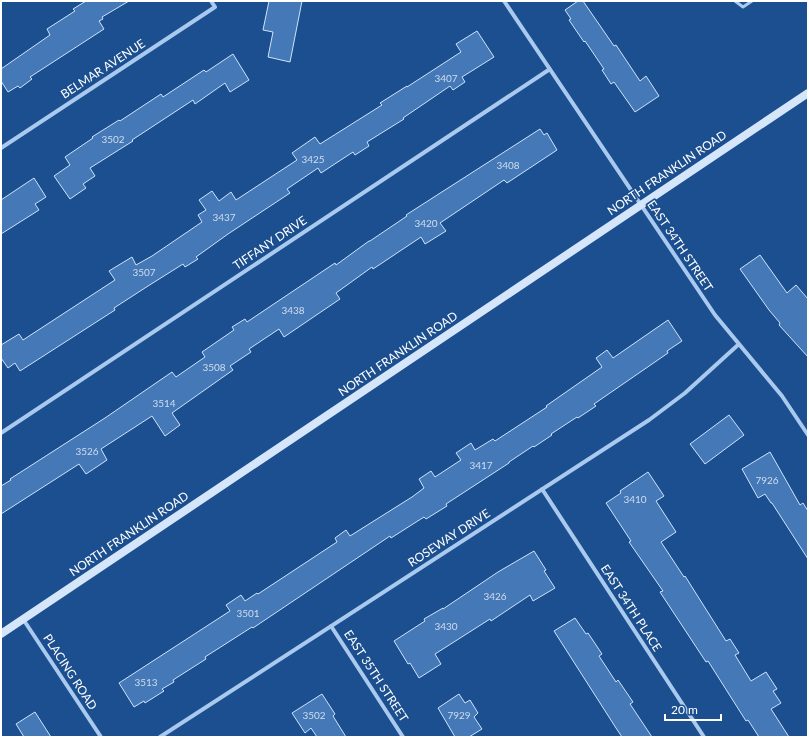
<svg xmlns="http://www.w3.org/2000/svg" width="809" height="738" font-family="Lato,sans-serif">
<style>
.building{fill:#4478b7;stroke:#cfe3fa}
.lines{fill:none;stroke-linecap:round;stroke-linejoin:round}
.lane{stroke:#a9c9ee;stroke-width:3}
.street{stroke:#a9c9ee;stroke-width:4}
.secondary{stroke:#d6e6fa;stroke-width:8}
.labels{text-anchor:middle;stroke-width:3.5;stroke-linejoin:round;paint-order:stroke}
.number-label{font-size:10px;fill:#d0dded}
.street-label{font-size:12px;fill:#fff;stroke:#1b4f8f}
</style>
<rect width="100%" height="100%" fill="#1b4f8f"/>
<path class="building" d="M86,1H129L102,17L103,19L99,21L104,29L30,77L32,79L20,88L18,86L8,92L1,81V69L50,35L47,29L75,11L73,9Z
M269,1H302L290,62L268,57L273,32L263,30Z
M578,1H583L614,46L616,45L640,81L646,76L659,96L635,112L614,82L611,84L602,70L604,69L585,41L584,42L569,20L571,19L565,10Z
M477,31L494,57L462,77L465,82L453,90L450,86L403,118L404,119L367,142L369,146L355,155L353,152L321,173L318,168L287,189L290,193L228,234L196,257L198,259L185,267L183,264L148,286L114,308L115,310L20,371L15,363L8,368L1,358V345L19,334L23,340L115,280L109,271L132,257L136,265L152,256L202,222L198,215L206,210L199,200L212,191L219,201L231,192L236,200L297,160L292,153L315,137L320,144L382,105L380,103L407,86V87L461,52L456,44Z
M233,54L249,80L230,92L225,83L195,104L193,100L132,140L133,141L90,168L95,176L83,184L86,188L70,199L54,176L70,165L65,157L93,138L92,137L119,120L120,121L161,94L163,97L204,70L206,72Z
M540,129L544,135L547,133L557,150L507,183L504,180L440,223L446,231L425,244L421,237L373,269L372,267L336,293L340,299L284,337L279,329L249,349L251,352L230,366L233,370L172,413L180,425L165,436L152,416L101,449L107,460L86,474L79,464L1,514V486L11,480L10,479L105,418L172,372L176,377L205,357L202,352L234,330L232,327L245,319L247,322L335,263L336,265L369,241H370L407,216L406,215Z
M34,178L46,197L35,204L39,210L1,234V200Z
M760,255L787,293L796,285L808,299V357L779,325L780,323L769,310L740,269Z
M668,320L682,341L667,351L668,353L594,404L596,406L578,418L577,417L551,434L552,435L534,447L533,446L509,462V463L446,504L447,506L426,519L424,517L391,538L390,536L253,628L252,627L205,657L206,659L173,680L174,682L162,689L164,691L145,703L144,701L134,707L119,683L230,611L226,605L241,595L245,601L257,593L258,594L337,542L335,538L346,530L350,536L412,497L424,488L419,479L431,471L435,477L461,460L456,453L471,443L475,450L493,439L495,441L547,407L546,406L602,367L596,358L607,350L613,358Z
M729,415L744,435L705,464L690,444Z
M770,452L800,505L803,503L808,511V559L772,503H771L765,494L758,498L742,469Z
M648,472L664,496L656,501L676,532L661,542L684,577L685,576L726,641L730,639L739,653L735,655L751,681L766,672L777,689L773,691L781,703L771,709L789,737H759L748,720L746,721L708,661L706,662L660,592L663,591L629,542L631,541L606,503L621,493L620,491Z
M534,551L546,570L544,571L555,588L533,601L530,595L491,621L490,619L435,654L441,664L419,678L410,663L408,664L394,641L425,621L424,619L443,608V609L498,572Z
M575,618L586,634L588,633L602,654L599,656L616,682L618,680L633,702L630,704L652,737H622L616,728L554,631Z
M322,694L335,714L333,716L346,737H317L311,728L305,733L292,713Z
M459,694L465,703L470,700L478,713L474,717L482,729L469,737H455L438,708Z
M35,712L51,737H24L16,724Z"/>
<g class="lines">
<path class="lane" d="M735,1L743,7L752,1"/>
<path class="street" d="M504,1L715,315L782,396L808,435
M1,148L215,7L211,1
M1,433L550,69
M542,489L704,737
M23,619L101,737
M331,626L403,737
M160,737L649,420L685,393L739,344"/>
<path class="secondary" d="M1,634L808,93"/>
</g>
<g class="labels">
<g class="number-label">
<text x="446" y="82">3407</text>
<text x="113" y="143">3502</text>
<text x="313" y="163">3425</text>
<text x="508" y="169">3408</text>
<text x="224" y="221">3437</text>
<text x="426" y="227">3420</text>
<text x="144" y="276">3507</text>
<text x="293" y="314">3438</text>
<text x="214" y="371">3508</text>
<text x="164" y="407">3514</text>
<text x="87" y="455">3526</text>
<text x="481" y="469">3417</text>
<text x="767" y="484">7926</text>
<text x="635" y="503">3410</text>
<text x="495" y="600">3426</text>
<text x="248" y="617">3501</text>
<text x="446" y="630">3430</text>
<text x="146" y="686">3513</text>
<text x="314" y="719">3502</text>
<text x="459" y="719">7929</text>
</g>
<g class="street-label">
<text transform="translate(103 69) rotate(-33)" y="4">BELMAR AVENUE</text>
<text transform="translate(667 173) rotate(-34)" y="4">NORTH FRANKLIN ROAD</text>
<text transform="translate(270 243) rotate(-34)" y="4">TIFFANY DRIVE</text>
<text transform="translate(680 246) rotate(56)" y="4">EAST 34TH STREET</text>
<text transform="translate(398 354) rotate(-34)" y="4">NORTH FRANKLIN ROAD</text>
<text transform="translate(129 534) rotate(-34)" y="4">NORTH FRANKLIN ROAD</text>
<text transform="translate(449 538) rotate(-33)" y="4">ROSEWAY DRIVE</text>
<text transform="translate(631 608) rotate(57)" y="4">EAST 34TH PLACE</text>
<text transform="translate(70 672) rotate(57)" y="4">PLACING ROAD</text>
<text transform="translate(376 676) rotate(57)" y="4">EAST 35TH STREET</text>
</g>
</g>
<rect width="809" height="738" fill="none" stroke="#ffffff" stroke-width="4"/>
<path d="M665 714v6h56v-6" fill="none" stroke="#ffffff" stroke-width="2"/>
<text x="671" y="714" font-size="12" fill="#ffffff" stroke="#1b4f8f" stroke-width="3" paint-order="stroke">20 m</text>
</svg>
